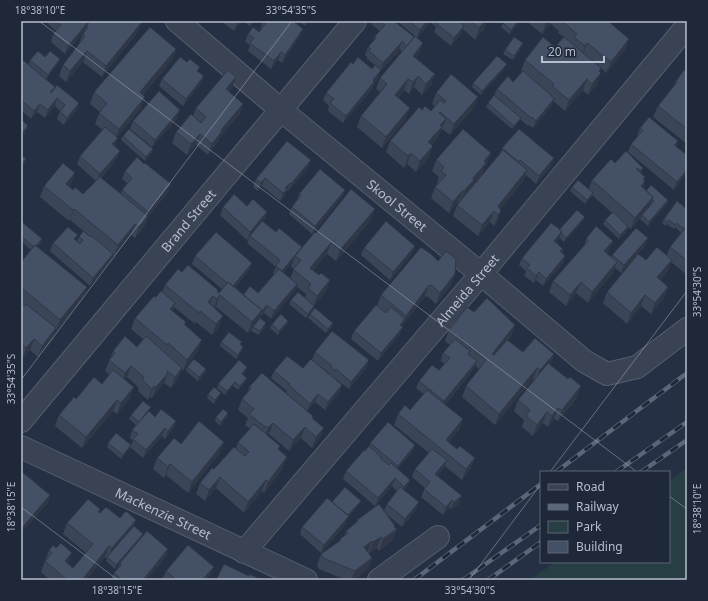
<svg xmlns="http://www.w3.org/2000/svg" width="708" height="601" font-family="'Noto Sans',sans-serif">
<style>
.green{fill:#273f44}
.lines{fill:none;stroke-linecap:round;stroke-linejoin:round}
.minor-casing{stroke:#555e6d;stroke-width:24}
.minor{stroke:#394353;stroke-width:22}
.rail-casing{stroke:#5b667a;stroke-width:4.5}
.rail{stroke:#1e2838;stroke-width:3;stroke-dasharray:9;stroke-linecap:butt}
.wall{fill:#3a4558;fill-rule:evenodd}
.shaded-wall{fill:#303847}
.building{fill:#445066;stroke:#303847}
.ticks{fill:none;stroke:#b7becd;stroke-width:1;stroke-opacity:0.45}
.labels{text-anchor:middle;stroke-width:3;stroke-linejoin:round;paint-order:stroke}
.street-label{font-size:13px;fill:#b7becd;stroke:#1e2838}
.neatline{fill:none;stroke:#b7becd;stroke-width:1.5}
.ticks-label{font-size:10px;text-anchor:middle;fill:#b7becd}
</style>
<rect width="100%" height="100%" fill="#253044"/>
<path class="green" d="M687,468V580H530L555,562H669V481Z"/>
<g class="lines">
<defs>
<g id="minor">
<path id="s1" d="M177,21L281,110L481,274L584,361L607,374L637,367L687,329"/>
<path id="s2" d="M21,421L355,21"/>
<path id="s3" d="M21,447L306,580"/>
<path id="s4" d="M244,552L481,274L687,26"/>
<path d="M379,580L438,537"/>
</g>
</defs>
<use href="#minor" class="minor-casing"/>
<use href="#minor" class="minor"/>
<defs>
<path id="rail" d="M556,472L687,373
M616,472L687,422
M641,472L687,440
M414,580L541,484
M463,580L541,525
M488,580L541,542"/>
</defs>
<use href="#rail" class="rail-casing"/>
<use href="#rail" class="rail"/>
</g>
<path class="wall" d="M50,21H140L137,33L102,77L83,62L66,82L59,76L63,65L79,43L83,34L85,30L65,54L51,42L53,34L56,31L48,24Z
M221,21H242L234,31Z
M243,21H254L250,26Z
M263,21L300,36L282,63L278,60L271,69L248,51L250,45L245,42L248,34L259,32L261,29H260Z
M298,21H309L305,26Z
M372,21H394L419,54L416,58L435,74L431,85L422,95L414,87L409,94L404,90L398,98L406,119L382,148L357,127L361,116L380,92L376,89L380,78L402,52L399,49V51L381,70L378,78L374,84L372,89L343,123L328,111L329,106L323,100L326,93L353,64L372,69L375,65L367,59V57L365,55L368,47L373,41L375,36L380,31L371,24Z
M397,21H459L462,24L463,21H487L484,29L475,40L463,29L461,34L451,46L434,32L436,27L430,22L417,38Z
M505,21H519V23L509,34L501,27L503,23Z
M526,21H608L625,50L606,73L601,68L597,84L588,95L583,90L565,111L553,101L551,107L533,128L529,125L528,126L520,119L519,122L512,129L486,107L488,103L494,95L497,89L513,82L522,72L521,71L525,60L555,47L564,37L558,33L559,31L551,24L542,34Z
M522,47L513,60L503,54L505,50Z
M176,49L172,60L143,95L141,108L117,137L115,146L120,151L117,158L101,178L121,194L122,190L127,183L122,179L125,171L168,192L148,217L144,227L135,238L131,235L114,256L113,255L110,261L90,286L50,251L53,243L76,240L77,241L79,237H91L70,220L69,221L40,197L44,186L71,184L69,186L73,190L83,194L96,181L77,164L80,156L103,130L95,124L100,112L90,104L94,92Z
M45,57L58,63L46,79L33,67L55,87L54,90L79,103L76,111L64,125L57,119L60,111L55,106L45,118L37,112L31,119L21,110V62L29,64L30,60Z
M505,68L481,95L472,87L473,83Z
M198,72L201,84L183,106L159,86L162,79Z
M687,72V144L653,117L658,106L674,86L676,81Z
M236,77L232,88L229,92L243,104L239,115L220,137L218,142L208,155L196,145L187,155L172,143L176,132L193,116L196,108Z
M436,93L474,108L450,135L442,129L440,132L438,138L431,145L429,157L416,172L407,164L404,168L386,152L390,141L422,110L431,111L435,106L432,104Z
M178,118L152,147L130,129L133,121Z
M640,128L678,141L676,146L687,155L674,190L628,152L631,144L638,136L637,135Z
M123,136L152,153L145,161L121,140Z
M502,148L554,158L551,166L536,184L526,175L523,181L500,210L501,211L497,222L494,226L490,222L478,236L453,216L457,205L460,202L459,201L449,213L431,198L435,187L438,183L437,182L439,177L432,171L436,160L487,164L484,167L482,174L472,186L471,188L501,152Z
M615,163L643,168L641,174L645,177L644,179L645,181L643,188L646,191L668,200L667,204L648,226L640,219L641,217L631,229L628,227L627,231L619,239L603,224L605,220L612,213L592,195L591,197L585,204L570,191L572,187L589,189L592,180Z
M308,168L288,191L287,190L286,191L284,197L280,201L262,186L258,191L253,187L256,179Z
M345,190L342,197L312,234L289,214L292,207L297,200L299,194Z
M247,206L265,219L263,221L276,232L302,247L301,249L316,233L371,220L336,261L327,254L313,270L326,291L314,306L313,310L306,318L289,304L291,300L305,298L306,294L296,286L294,292L271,319L264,313L259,319L265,327L259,335L251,331L252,328L248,333L216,307L215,308L219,327L212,335L196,322L195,324L174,307L172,311L186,322L185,325L198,351L183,371L182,369L178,379L171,388L164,383L152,398L150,397L148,400L138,391L139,388L127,377L124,380L130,398L117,414L113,411L82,448L55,426L59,415L76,399L102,384L109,374L105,371L113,351L137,347L143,339L131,329L135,318L156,297L162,292L165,285L182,272L219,293L222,289L192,264L195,256L252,263L249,270L235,288L243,295L258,293L274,274L273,273L276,267L247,243L249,238L247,240L220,215L223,207ZM293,261L291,267L294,269L290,279L283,273Z
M687,209V275L671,262L668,271L660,280L668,287L664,298L651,314L641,306L627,324L603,303L607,292L646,260L667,255L670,247L681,233L675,227L674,229L667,224L666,226L662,223L664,219Z
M21,221L42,239L41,243L37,247L87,287L83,298L56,331L55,330L52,340L38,357L30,350L22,359L21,358V262L31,250L21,241Z
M583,221L564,242L559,237L556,242L563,249L562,252L565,256L563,263L543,286L536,280L534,283L524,276L526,271L519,265L522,258L559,230Z
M648,238L645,246L621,273L615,268L613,273L588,303L576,293L566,306L549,292L553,281L584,246L586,239L609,252L607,254L611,257L612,255Z
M415,246L412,254L390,280L361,255L364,248Z
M438,261L455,274L451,285L436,304L427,296L426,298L425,296L402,326L400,334L378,361L351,339L354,331L377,306L381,295Z
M474,312L515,325L511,336L508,340L523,352L554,354L550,365L577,398L558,421L554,419L548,427L543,423L533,436L522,427L524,420L514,411L518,400L534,380L533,379L495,425L462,397L466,386L479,369L475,365L474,369L445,405L463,419L459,430L449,442L457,449L475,458L470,469L462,480L445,466L444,468L437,476L459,504L451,509L449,508L443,515L421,497L425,488L412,477L415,469L429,453L394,425L398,414L410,410L424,394L416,388L419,381L439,370L445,364L441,361L443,353L450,345L445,341L449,330Z
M310,314L332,327L326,333L308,318Z
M288,321L287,325L278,335L270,328L272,324Z
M221,342L241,345L243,347L242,351L236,359L220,346Z
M315,352L369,360L366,368L349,389L333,377L332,378L342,385L339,393L325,410L315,402L307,411L313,419L324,428L319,439L312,448L301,438L289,451L269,434L267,435L279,450L283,468L264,493L262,491L244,513L216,488L205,501L196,494L200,483L236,449L238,442L250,429L245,425L248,418L238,410L242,399L248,392L249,387L286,393L287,391L271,378L274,371L303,368L328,374L329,373L312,360Z
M187,367L206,369L205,373L198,381L186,371Z
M247,367L246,371L243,375L245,382L238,390L233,386L225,395L217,388L218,384Z
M221,393L219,397L214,404L207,398L208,394Z
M149,412L155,417L176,421L173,429L165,439L162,436L143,458L130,447L133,441L130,438L132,430L136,425L129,419L131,415Z
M216,417H227L220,426L215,421Z
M108,443L131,445L129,449L121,459L107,447Z
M370,443L415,445L412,452L398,469L410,480L407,487L404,491L416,510L402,527L385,513L395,528L393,540L379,551L377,548L369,553L368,552L372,558L368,569L354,580H346L319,569L317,565L321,554L339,541L340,539L344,536L346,531L356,523L357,520L384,511L387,504L397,491L392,486L375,506L343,479L346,471L369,447Z
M181,444L220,453L188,493L166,475L164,478L153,469L157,458Z
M361,501L359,504L348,517L346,524L321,553L300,534L302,527L332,502Z
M100,509L99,513H100L120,518L136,520L133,527L142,537L166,557L146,580H111L114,573L118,568L120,563L115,569L106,561L107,559L105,557L86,580H50L41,572L49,550L56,548L68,564L73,568L86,553L63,534L67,523Z
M166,571L211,574L206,580H165L163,578Z"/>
<path class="shaded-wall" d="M89,21H92L86,26L85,30L65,54L68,46Z
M239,21H242L234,31L237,23Z
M252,21H254L250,26Z
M306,21H309L305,26Z
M427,21H430L417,38L420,30Z
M485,21H487L484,29L475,40L479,28Z
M518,21H519V23L509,34L511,30Z
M548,21H552L551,24L542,34L546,23Z
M142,22L137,33L102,77L106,66Z
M464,26L461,34L451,46L454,38Z
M303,29L300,36L282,63L285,55Z
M629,39L625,50L606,73L611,62Z
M401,43L399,51L380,70L383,63Z
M423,43L419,54L409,67L413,56Z
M523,43L522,47L513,60L514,56Z
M587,43L583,54L581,57L585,46Z
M176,49L172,60L136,103L140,92Z
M87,51L83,62L66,82L70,71Z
M281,52L278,60L271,69L274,61Z
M60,59L58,63L46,79L48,75Z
M507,64L505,68L481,95L482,91Z
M601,68L598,77L601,73L597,84L588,95L592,84L599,71Z
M381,70L378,78L374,84L372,89L343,123L346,116Z
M435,74L431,85L422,95L426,84Z
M204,76L201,84L183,106L186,99Z
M418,76L414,87L409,94L413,82Z
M236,77L232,88L222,100L226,89Z
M408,79L404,90L391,106L395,95Z
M587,79L583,90L565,111L569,100Z
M145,97L141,108L115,140L119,129Z
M478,97L474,108L450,135L454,124Z
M57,98L55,106L45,118L48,110Z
M554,99L551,107L533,128L536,121Z
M79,103L76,111L64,125L67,118Z
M40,104L37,112L31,119L34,111Z
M243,104L239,115L220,137L218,142L208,155L212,144L221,130Z
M410,108L406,119L382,148L386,137Z
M180,110L178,118L152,147L155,140Z
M521,118L519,122L512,129L514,126Z
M446,119L441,130L440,132L438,138L424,153L428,142L440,125Z
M28,126L25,133L21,138V134Z
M200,134L196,145L187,155L191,144Z
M118,138L115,146L112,144Z
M433,146L429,157L416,172L420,161Z
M153,149L152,153L145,161L146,157Z
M120,151L117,158L97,181L100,174Z
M411,153L407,164L404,168L408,156Z
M491,153L487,164L484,167L482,174L472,186L470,191L460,202L464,191L484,161Z
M554,158L551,166L536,184L539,176Z
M26,159L23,167L21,170V165Z
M311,160L308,168L288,191L291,184Z
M643,168L639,179L636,182L640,171Z
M527,170L523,181L497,214L498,206Z
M687,170V174L674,190L677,182Z
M75,173L71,184L62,195L66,184Z
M645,177L642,185L645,181L641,192L637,197L643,179Z
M265,178L262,186L258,191L261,183Z
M290,183L284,197L280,201L285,188Z
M171,184L168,192L148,217L144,227L135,238L139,227L145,219L148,212Z
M345,190L342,197L312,234L315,226Z
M463,190L459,201L449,213L453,202Z
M593,193L591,197L585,204L587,200Z
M653,197L649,208L642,215L641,217L631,229L635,218Z
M668,200L667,204L648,226L649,222Z
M74,209L70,220L69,221L73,210Z
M375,209L371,220L336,261L340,250Z
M494,211L490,222L478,236L482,225Z
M501,211L497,222L494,226L498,215Z
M267,212L265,219L251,236H250L247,240L250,232Z
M585,217L583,221L564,242L566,238Z
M135,224L131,235L114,256L118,245Z
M628,227L627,231L619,239L620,235Z
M562,231L559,239L551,248L554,241Z
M648,238L645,246L621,273L624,265Z
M42,239L41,243L33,252L35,248Z
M613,241L609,252L600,262L604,251Z
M331,243L327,254L306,279L310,268Z
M415,246L412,254L390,280L393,272Z
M302,247L299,254L295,256L293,261L279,278L282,271Z
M113,254L110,261L90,286L93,278Z
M565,256L563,263L543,286L546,279Z
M672,260L668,271L653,289L657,277Z
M617,262L613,273L588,303L592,292Z
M252,263L249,270L229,295L232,287Z
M539,272L536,280L534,283L536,276Z
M455,274L451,285L436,304L440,293Z
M330,280L326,291L313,307L317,296Z
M581,282L576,293L566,306L570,295Z
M297,284L294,292L271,319L274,311Z
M429,285L425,296L402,327L400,325L405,319L406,316Z
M87,287L83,298L56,331L60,320Z
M668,287L664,298L651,314L655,303Z
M220,295L216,307L213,310L217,299Z
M645,295L641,306L627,324L631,313Z
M213,296L209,307L208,302Z
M175,303L171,314L170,309Z
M267,305L264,313L248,333L252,322Z
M314,306L313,310L306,318L308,314Z
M223,316L219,327L212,335L216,324Z
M288,321L287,325L278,335L279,331Z
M266,323L265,327L259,335L260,331Z
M333,323L332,327L326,333L328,329Z
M515,325L511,336L488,365L492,354Z
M403,327L400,334L378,361L381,353Z
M56,328L52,340L38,357L42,346Z
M34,339L30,350L22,359L26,348Z
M202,340L198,351L183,371L187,360Z
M243,347L242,351L236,359L238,355Z
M554,354L550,365L536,381L540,370Z
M369,360L366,368L349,389L351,382Z
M477,361L474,369L441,409L444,401Z
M131,366L127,377L121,384L125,373Z
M247,367L246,371L241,378L242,374Z
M182,368L178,379L171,388L175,377Z
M537,368L533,379L495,425L499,414Z
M206,369L205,373L198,381L199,377Z
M168,373L164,384L152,398L156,387Z
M247,378L245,382L238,390L240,386Z
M235,382L233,386L225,395L227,391Z
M342,385L339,393L325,410L328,402Z
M154,386L150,397L148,400L152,389Z
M581,386L577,398L558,421L562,410Z
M134,387L130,398L117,414L121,403Z
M221,393L219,397L214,404L215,400Z
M318,394L315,402L307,411L310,404Z
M117,400L113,411L82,448L86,437Z
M558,408L554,419L548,427L552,416Z
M547,412L543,423L533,436L537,425Z
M228,413L227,417L220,426L221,422Z
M463,419L459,430L442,451L446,440Z
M176,421L173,429L165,439L168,431Z
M273,423L269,434L264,439L268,428Z
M305,427L301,438L289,451L293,440Z
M165,428L162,436L143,458L146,450Z
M324,428L319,439L312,448L316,437Z
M224,442L220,453L188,493L192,482Z
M131,445L129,449L121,459L123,455Z
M415,445L412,452L395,473L398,466Z
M287,457L283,468L264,493L268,482Z
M475,458L470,469L462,480L466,469Z
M447,460L444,468L432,482L435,474Z
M170,464L166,475L164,478L168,467Z
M220,477L216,488L205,501L209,490Z
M395,478L392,486L375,506L378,498Z
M266,480L262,491L244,513L248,502Z
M410,480L407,487L401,494L404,487Z
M50,495L48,503L21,533V529Z
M462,496L459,504L451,509L454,502Z
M452,500L449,508L443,515L446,507Z
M361,501L359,504L348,517L346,524L321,553L324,545L346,517Z
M419,502L416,510L402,527L405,519Z
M136,520L132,531L108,558L112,548Z
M395,526L393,531L397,529L393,540L379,551L383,539Z
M143,534L141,538L115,569L116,565Z
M381,537L377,548L369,553L373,542Z
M372,541L368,552L360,558L364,547Z
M109,546L105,557L86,580H82Z
M168,549L166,557L146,580H143Z
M72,553L68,564L61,572L65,561Z
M372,558L368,569L354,580H351L355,571Z
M214,567L211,574L206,580H202Z"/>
<path class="building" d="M56,21H89L68,46L53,34L61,25Z
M90,21H140L142,22L106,66L87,51L70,71L63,65L85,36L83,34L88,27L86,26Z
M263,21H293L303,29L285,55L281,52L274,61L250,43L254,38L248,34L253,27L259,32L266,23Z
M380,21H394L414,37L407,46L402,41L401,43L383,63L369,51L371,49L368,47L376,38L375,36L385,25Z
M409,21H427L420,30Z
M439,21H459L464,26L454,38L437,24Z
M471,21H485L479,28Z
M505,21H518L511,30L503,23Z
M543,21H548L546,23Z
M562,21H608L629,39L611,62L587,43L585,46L574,37L577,34Z
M150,27L176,49L140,92L145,97L119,129L99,113L107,103L94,92Z
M415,36L423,43L413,56L435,74L426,84L418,76L413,82L408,79L395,95L410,108L386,137L361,116L387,84L380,78Z
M514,37L523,43L514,56L505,50Z
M543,37L555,47L564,37L601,68L599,71L601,73L592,84L587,79L569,100L552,86L554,84L525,60Z
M38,51L45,57L50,51L60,59L48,75L30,60Z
M497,56L507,64L482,91L473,83Z
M180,57L187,62L190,59L200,67L197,71L204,76L186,99L162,79Z
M358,57L372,69L375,65L381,70L373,80L374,82L346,116L330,103L334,99L326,93L351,62L353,64Z
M23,60L55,87L50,92L51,93L57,85L79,103L67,118L60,112L65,105L57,98L48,110L40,104L34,111L21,100V62Z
M228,70L236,77L226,89L243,104L221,130L222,131L212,144L200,134L191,144L176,132L191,114L201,123L206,117L196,108Z
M684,70L687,72V129L658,106L677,82L676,81Z
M523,71L551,95H550L554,99L536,121L532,117L531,118L497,89L508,76L513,82Z
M451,74L478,97L454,124L440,112L439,113L446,119L440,125L442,127L428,142L433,146L420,161L411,153L408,156L390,141L419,107L422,110L425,106L431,111L440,100L444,103L446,101L436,93Z
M159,91L180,110L155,140L133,121Z
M494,95L521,118L514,126L488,103Z
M649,117L678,141L674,145L687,155V170L677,182L631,144L643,130L640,128Z
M21,119L28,126L21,134Z
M105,127L118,138L112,144L120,151L100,174L80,156Z
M129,129L153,149L146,157L123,136Z
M463,129L491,153L484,161L486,163L473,178L474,180L464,191L463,190L453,202L435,187L446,175L441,171L444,167L436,160Z
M519,129L554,158L539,176L520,160L519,162L502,148Z
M287,141L311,160L291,184L290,183L285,188L287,189L283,193L265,178L261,183L256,179Z
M503,150L527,170L498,206L501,211L498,215L494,211L482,225L457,205Z
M626,151L643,168L640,171L638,168L636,169L645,177L643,179L645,181L641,186L653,197L635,218L592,180L611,159L615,163Z
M21,155L26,159L21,165Z
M137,157L144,164L145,163L171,184L148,212L122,190L132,178L125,171Z
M63,163L75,173L66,184L73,190L75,187L83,194L100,177L148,216L139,227L135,224L118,245L74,209L73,210L44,186Z
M320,169L345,190L315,226L292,207L301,195L299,194Z
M578,180L593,193L587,200L572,187Z
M651,185L668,200L649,222L642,215L654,201L652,200L653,197L646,191Z
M351,189L375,209L340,250L331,243L310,268L319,275L321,273L330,280L317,296L308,288L311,284L293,269L301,260L295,256L315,232L316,233Z
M234,194L247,206L253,199L267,212L250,232L223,207Z
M677,201L687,209V225L684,229L676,223L675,225L669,220L667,222L664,219Z
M577,210L585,217L566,238L561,233L562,231L559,230Z
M613,212L628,227L620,235L605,220Z
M21,221L42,239L36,246L35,245L34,247L21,236Z
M262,221L276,232L279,228L302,247L282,271L276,266L280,260L250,236Z
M386,221L415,246L393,272L364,248Z
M551,223L562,231L554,241L563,249L560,251L565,256L546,279L539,272L536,276L527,268L530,265L522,258Z
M596,226L613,241L604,251L617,262L592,292L581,282L570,295L553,281L588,241L586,239Z
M687,226V261L670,247Z
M68,227L78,235L74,239L80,244L83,240L79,237L83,231L91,237L92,236L113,254L93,278L53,243Z
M636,228L648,238L624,265L612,255Z
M216,232L252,263L233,286L228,282L227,283L195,256Z
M35,245L87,287L60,320L23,289L21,292V262Z
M421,247L431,254L438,261L446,251L456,259L455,274L440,293L431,285L430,286L429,285L406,316L381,295Z
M657,247L672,260L657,277L668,287L655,303L645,295L631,313L607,292L638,254L646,260Z
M188,265L218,290L217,291L219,293L228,282L262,310L252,322L220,295L217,299L213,296L208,302L223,316L216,324L200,311L199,313L165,285L178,269L182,272Z
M279,269L297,284L274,311L267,305L261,312L262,310L243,295L250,286L258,293Z
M161,291L175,303L170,309L186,322L184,324L202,340L187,360L168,343L167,345L135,318L154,296L156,297Z
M298,292L314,306L308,314L291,300Z
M487,298L515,325L492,354L494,355L507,340L523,352L535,338L554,354L540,370L537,368L499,414L466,386L486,360L449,330L467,307L474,312Z
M21,302L25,306L26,304L56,328L42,346L34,339L26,348L21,344Z
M376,305L386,313L391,307L405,319L400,325L403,327L381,353L354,331Z
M315,308L333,323L328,329L310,314Z
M281,314L288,321L279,331L272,324Z
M260,318L266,323L260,331L253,327Z
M332,331L369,360L351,382L336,369L335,371L331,367L332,366L315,352Z
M229,332L242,342L240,344L243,347L238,355L221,342Z
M125,336L137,347L146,336L182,368L175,377L167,371L168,373L156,387L154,386L152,389L142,380L144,377L131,366L125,373L109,360L115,353L113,351Z
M455,339L470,351L468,354L477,361L444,401L419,381L432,365L439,370L450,358L443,353Z
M287,356L303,368L311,359L342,385L328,402L318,394L310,404L289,385L290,384L274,371Z
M194,359L206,369L199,377L187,367Z
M239,360L247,367L242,374L247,378L240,386L235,382L227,391L218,384Z
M548,363L568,379L570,377L581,386L562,410L558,408L552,416L547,412L537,425L526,416L530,410L518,400Z
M113,370L134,387L121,403L117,400L86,437L59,415L74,397L76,399L94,377L102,384Z
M262,373L313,416L312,418L324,428L316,437L305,427L293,440L273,423L268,428L266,426L265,427L249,414L254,409L242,399L251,388L249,387Z
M214,387L221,393L215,400L208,394Z
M427,390L463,419L446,440L457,449L460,446L475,458L466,469L398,414L405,405L410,410Z
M143,401L151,407L139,422L131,415Z
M161,409L176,421L168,431L165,428L146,450L133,439L138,434L132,430L149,411L155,417Z
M223,409L228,413L221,422L216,417Z
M199,421L224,442L192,482L170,464L168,467L157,458L174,438L181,444Z
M388,422L415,445L398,466L370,443Z
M254,424L280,446L278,449L287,457L268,482L266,480L248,502L220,477L209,490L200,483L212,468L214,469L234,447L245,456L249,452L238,442Z
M116,433L131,445L123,455L108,443Z
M369,446L381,457L380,458L389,465L391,463L410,480L404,487L395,478L378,498L346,471L364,450L365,451Z
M432,449L447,460L435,474L462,496L454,502L452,500L446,507L424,489L430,482L415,469Z
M21,471L50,495L21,529Z
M345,487L361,501L348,515L332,502Z
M400,487L419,502L405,519L387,504Z
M327,498L349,516L324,545L302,527Z
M88,499L100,509L98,512L100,513L106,507L120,518L126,511L136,520L112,548L109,546L82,580H67L45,561L52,553L49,550L53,545L56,548L61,543L72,553L65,561L73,568L93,544L67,523Z
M379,504L395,526L394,527L397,529L383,539L381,537L373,542L372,541L364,547L372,558L355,571L323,558L321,554L341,540L340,539L348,533L346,531L358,521L357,520Z
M134,526L143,534L116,565L107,557Z
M147,531L168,549L143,580H122L114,573L121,565L120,563Z
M188,545L214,567L202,580H177L166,571Z
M224,564L249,576V574L263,580H216Z"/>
<path class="ticks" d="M39,21L637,472M21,380L292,21M550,472L687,291M669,496L687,509M21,507L118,580M469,580L541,484"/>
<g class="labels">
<g class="street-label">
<text dy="5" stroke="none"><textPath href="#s1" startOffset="287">Skool Street</textPath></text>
<text dy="5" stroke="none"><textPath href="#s2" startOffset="261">Brand Street</textPath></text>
<text dy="5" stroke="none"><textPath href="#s4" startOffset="344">Almeida Street</textPath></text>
<text dy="5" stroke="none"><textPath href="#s3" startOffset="157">Mackenzie Street</textPath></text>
</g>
</g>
<rect width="708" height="601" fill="none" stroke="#1e2838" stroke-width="44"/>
<rect x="540" y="471" width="130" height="92" fill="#1e2838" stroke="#5b6474"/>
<rect x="548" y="484" width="20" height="6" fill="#394353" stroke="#5b6474"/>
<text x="576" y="491" font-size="12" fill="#b7becd">Road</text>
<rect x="548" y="504" width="20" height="6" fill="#5b667a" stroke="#5b6474"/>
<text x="576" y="511" font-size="12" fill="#b7becd">Railway</text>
<rect x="548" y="521" width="20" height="12" fill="#273f44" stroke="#5b6474"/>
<text x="576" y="531" font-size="12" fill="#b7becd">Park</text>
<rect x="548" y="541" width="20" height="12" fill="#445066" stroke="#5b6474"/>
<text x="576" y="551" font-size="12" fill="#b7becd">Building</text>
<path d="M542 56v6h62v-6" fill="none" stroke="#b7becd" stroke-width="2"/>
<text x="548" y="56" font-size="12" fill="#b7becd" stroke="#1e2838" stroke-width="3" paint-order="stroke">20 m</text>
<rect x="22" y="22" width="664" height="557" class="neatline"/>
<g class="ticks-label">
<text x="40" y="14">18°38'10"E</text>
<text x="291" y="14">33°54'35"S</text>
<text transform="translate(697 292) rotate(-90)" y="4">33°54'30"S</text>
<text transform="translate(11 379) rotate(-90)" y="4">33°54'35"S</text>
<text transform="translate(11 507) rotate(-90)" y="4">18°38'15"E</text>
<text transform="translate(697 509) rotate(-90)" y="4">18°38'10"E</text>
<text x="117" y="594">18°38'15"E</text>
<text x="470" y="594">33°54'30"S</text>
</g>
</svg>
